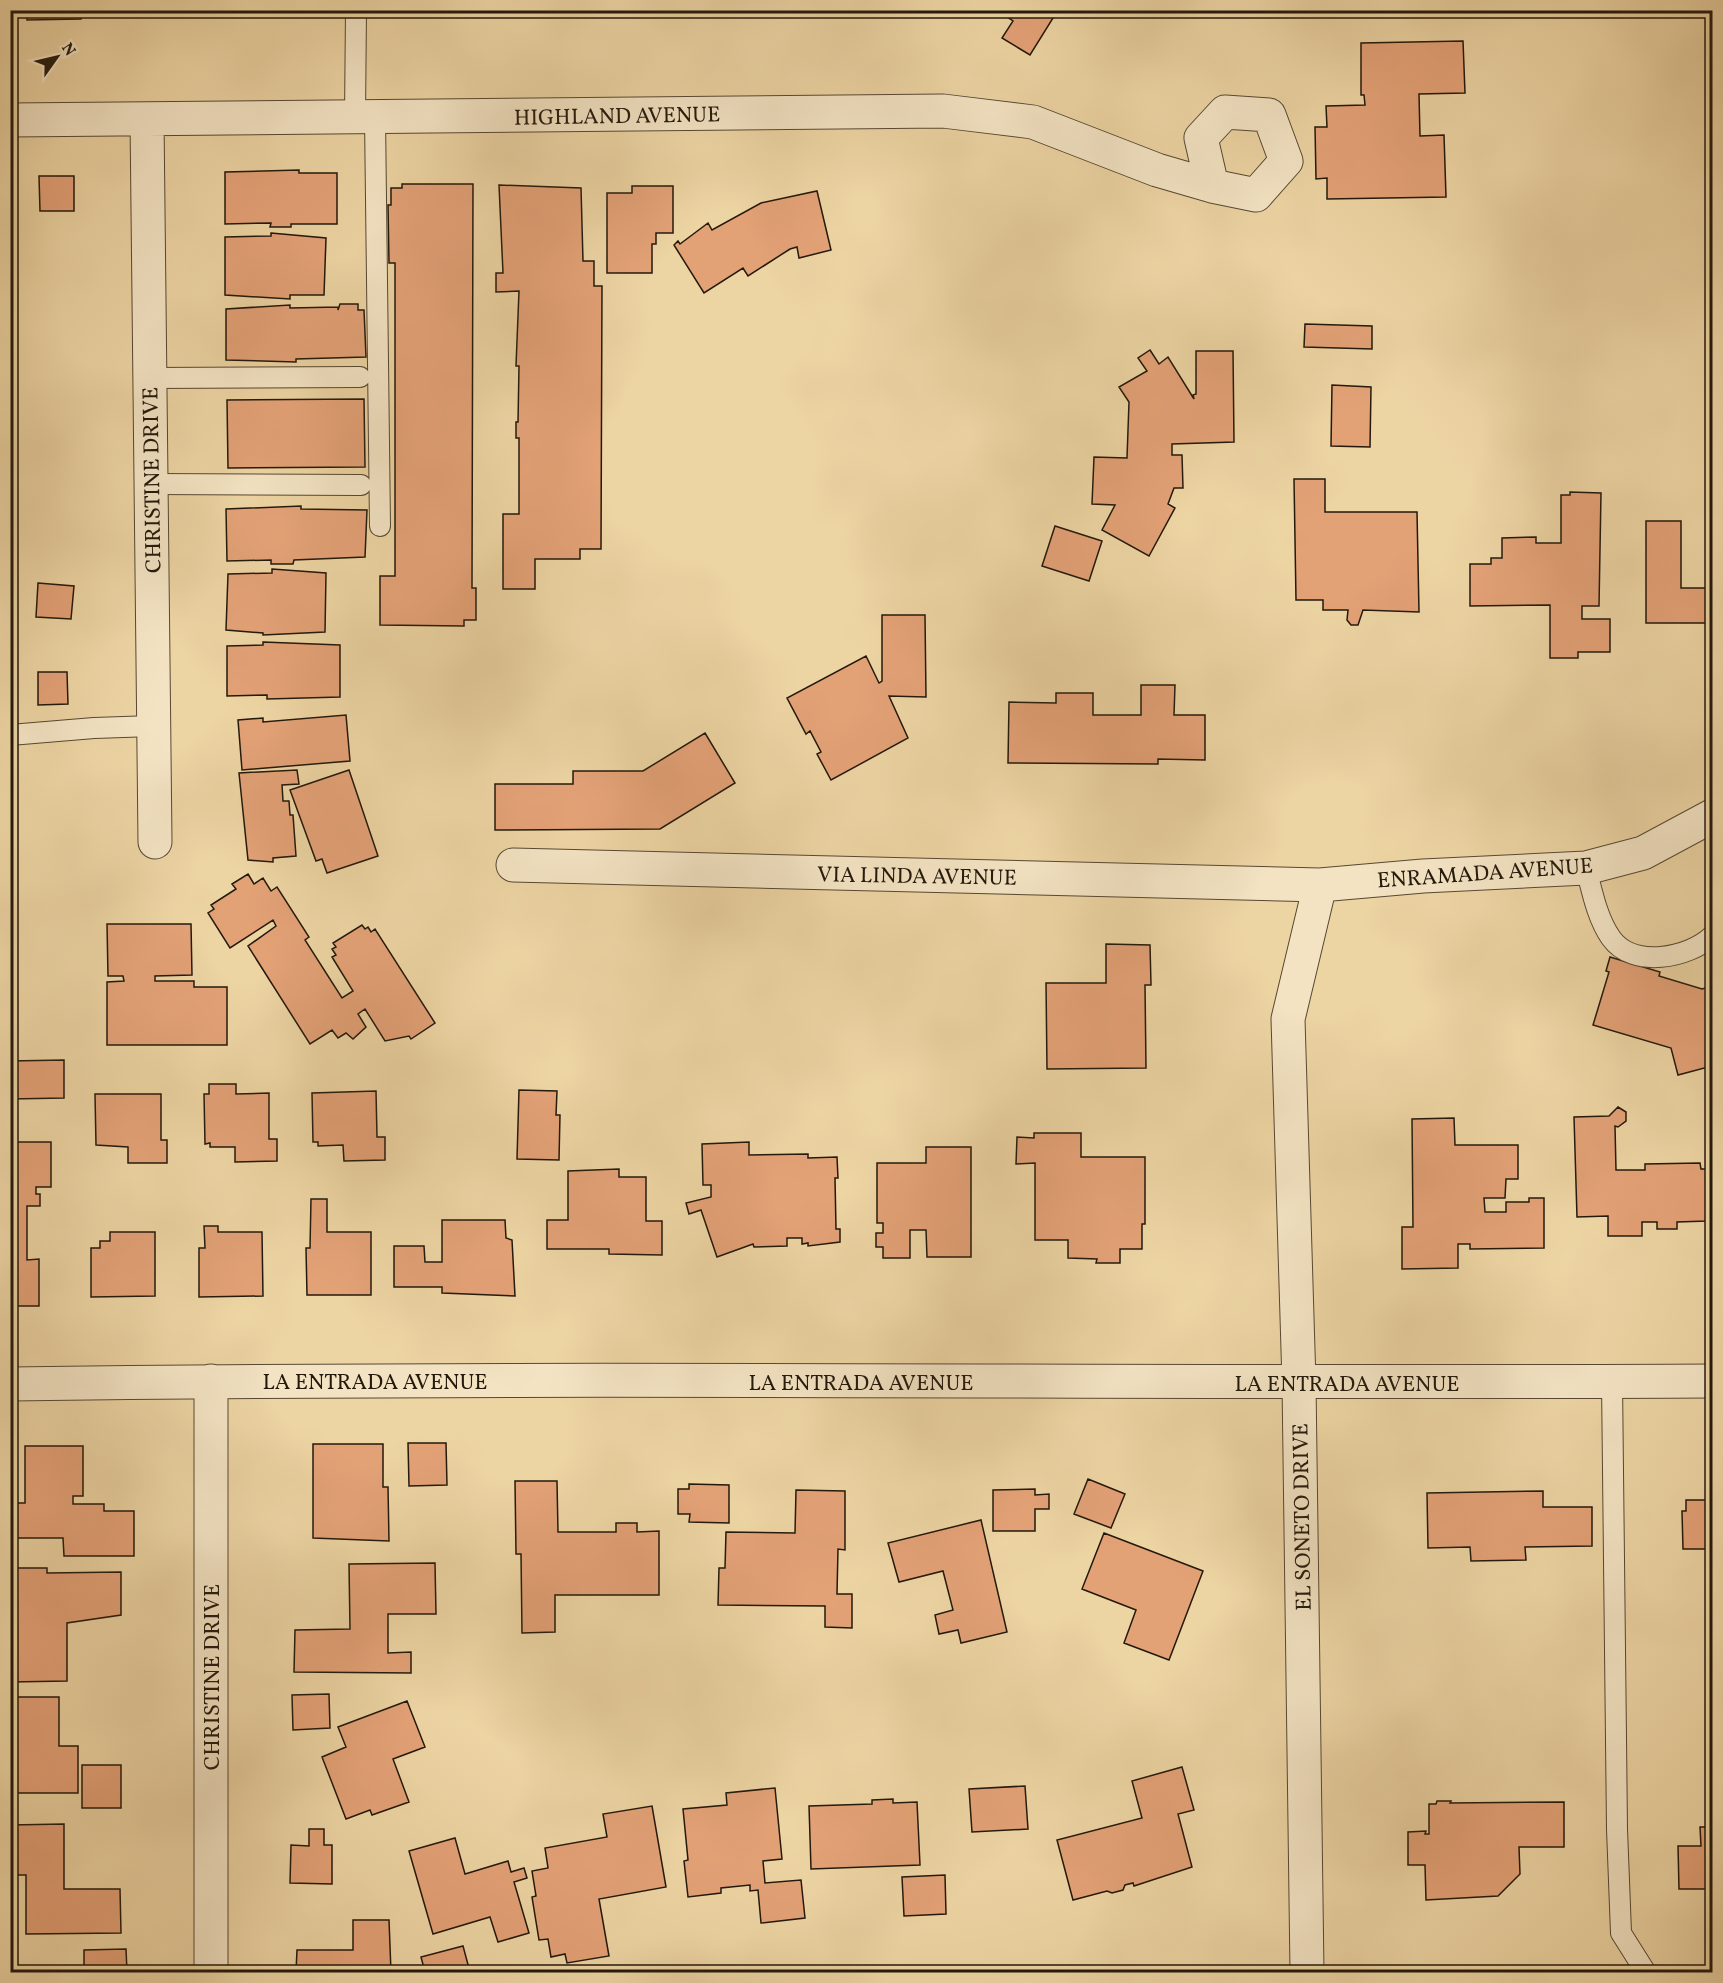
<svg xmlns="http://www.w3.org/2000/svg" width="1723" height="1983" font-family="Vollkorn,serif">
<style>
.building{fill:#e3a176;stroke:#23190c;stroke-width:1.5}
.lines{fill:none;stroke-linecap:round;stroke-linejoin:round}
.lane-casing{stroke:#564832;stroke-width:22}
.street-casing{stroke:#564832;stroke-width:35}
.lane{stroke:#f3e3c3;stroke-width:20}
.street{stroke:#f3e3c3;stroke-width:33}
.labels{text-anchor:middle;stroke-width:5;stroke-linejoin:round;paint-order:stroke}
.street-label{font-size:22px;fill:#23190c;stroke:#f3e3c3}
</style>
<rect width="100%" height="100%" fill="#edd4a3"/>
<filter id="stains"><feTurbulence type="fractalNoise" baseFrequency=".00333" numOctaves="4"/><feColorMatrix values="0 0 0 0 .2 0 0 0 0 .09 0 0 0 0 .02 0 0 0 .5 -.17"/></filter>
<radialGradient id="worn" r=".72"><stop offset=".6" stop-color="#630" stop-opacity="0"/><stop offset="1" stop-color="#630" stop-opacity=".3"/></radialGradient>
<path class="building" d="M27,10H81V19L27,20Z
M997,10H1058L1030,55L1002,38L1013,21Z
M1463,41L1465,93L1419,94L1420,136L1444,135L1446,197L1327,199V178L1316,179L1315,127H1327L1326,106L1365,105L1364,95H1361V43Z
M299,170V173H337V224H291V227H270L271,223L225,224V172Z
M39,176H74V211H40Z
M402,184H473L472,588H476V620H464V626L380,625V576H395V263H389L388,205H391V188H402Z
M499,185L581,188L583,261H594V286H602L601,549H580V559H535V589H503V514H519V438H516V422H518L519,366H516L519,291L496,292V273H503Z
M632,186H673V233H656V244H652V273H607V193H632Z
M817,191L831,250L799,258L797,247L790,249L748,276L743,268L704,293L674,245L678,241L680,244L708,223L712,230L761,203Z
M271,233L326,238L324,295H290V299L225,295V237L271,236Z
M340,304H358V310H364L366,357L296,359V362L226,360V309L290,305V308L338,307V310Z
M1305,324L1372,326V349L1304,347Z
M1150,350L1159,364L1168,357L1194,399L1193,395L1196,394V351H1233L1234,442L1172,444V455H1182L1183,488H1174L1168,504L1175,508L1149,556L1102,530L1115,505L1092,504L1094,457L1127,458L1129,402L1119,387L1147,371L1138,358Z
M1332,385L1371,387L1370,447L1331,446Z
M364,399L365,467L228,468L227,400Z
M1294,479H1325V512H1417L1419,612L1363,610L1358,625H1351L1347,620L1348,610H1323V600H1296Z
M1570,492L1601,493L1599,606H1582V619H1610V652H1578V658H1550V605L1470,606V564H1491V558H1502V538L1536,537V543H1561V495H1570Z
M301,506V509L367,510L365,557L294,560L293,564H271V560L227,561L226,509Z
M1646,521H1681V588H1712V623H1646Z
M1055,526L1102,541L1089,581L1042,566Z
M272,569L326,573L325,632L263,635V633L226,630L228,574L272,573Z
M38,583L74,586L71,619L36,617Z
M882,615H925L926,697L889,696L908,738L831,780L817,754L821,752L810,731L806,734L787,698L866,656L879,683L882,681Z
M263,642L340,645V697L267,699V695L227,696V646L263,645Z
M38,672H67L68,704L38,705Z
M1141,685H1175L1174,715H1205V760L1158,759V764L1008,763L1009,702L1056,703V693H1093V715H1141Z
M346,715L350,761L242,770L238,720L263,718V722Z
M705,733L735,783L660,829L495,830V784H573V771H643Z
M297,770L299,784L282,785L283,801H289L290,815H293L296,856L273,858V862L248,860L239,773Z
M349,770L378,856L327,873L322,859L316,861L290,790Z
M248,874L254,884L263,878L271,891L277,887L309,937L305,940L342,998L353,991L332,957L336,955L332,949L336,947L333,943L362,925L365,929L368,927L371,932L375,929L435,1023L411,1039L409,1036L385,1041L365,1009L358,1014L366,1027L353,1039L346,1033L338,1038L332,1030L310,1044L248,946L276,926L273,920L230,948L208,913L214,909L211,905L236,889L232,884Z
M107,924H191L192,975L155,976V981H194V987H227V1045H107V982L124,981L123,976H108Z
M1106,944L1150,945L1151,985H1145L1146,1068L1047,1069L1046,983H1106Z
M1610,957L1660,972L1659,976L1702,989L1712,986V1066L1678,1075L1671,1048L1593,1025L1609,972L1606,971Z
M64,1060V1098L10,1099V1061Z
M209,1084H236V1094L269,1093V1139H277V1161L235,1162V1147H210V1143L205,1144L204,1094H209Z
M519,1090L557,1091L556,1115H560L559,1160L517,1159Z
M376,1091L377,1137H385V1160L344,1161L343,1145L318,1146V1142H313L312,1093Z
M95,1094H161V1140H167V1163H128V1147L96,1145Z
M1618,1107L1626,1112V1121L1618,1127L1615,1126L1616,1170H1645V1164L1700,1163L1701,1169H1710V1164H1712V1212H1706L1707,1221L1677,1222V1229H1657V1222H1642V1236H1608V1216L1577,1217L1574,1117L1609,1116Z
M1454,1118L1455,1145H1518V1179H1506L1505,1198H1484L1485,1212H1506V1202H1529V1198H1544V1248L1470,1249V1244H1458V1268L1402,1269V1227H1413L1412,1119Z
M1034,1133H1081V1157H1145V1224H1142V1249H1120V1263H1096L1097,1259L1068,1258V1240H1035V1163L1016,1164L1017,1137L1034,1138Z
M10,1142H51V1187H36V1194H40V1206H27V1260L39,1259V1306H10Z
M749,1142V1155L808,1154V1158L837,1157L838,1178H835L836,1229H840V1242L808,1246V1243L802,1244V1238H787V1246L754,1247L753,1244L717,1257L701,1210L689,1214L686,1203L711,1197V1185H703L702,1144Z
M926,1147H971V1257H927L926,1230H910V1258H883V1247H876V1233H883V1223H877V1163H926Z
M619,1169V1177H646V1221H662V1255L609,1254V1249H547V1220H568V1171Z
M311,1199H327V1232H371V1295H307L306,1248H310Z
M442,1220H505L506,1238L512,1240L515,1296L442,1293V1287H394V1246H424L425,1262H442Z
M204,1226H218V1232H262L263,1296L199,1297V1248H205Z
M110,1232H155V1296L91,1297V1248H100V1241H110Z
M408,1443H446L447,1485L409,1486Z
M313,1444H383V1487H388L389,1541L313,1538Z
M25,1446H83V1496H73V1504H104V1511H134V1556H64L63,1538H10V1503H25Z
M1088,1479L1125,1494L1111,1528L1074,1514Z
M515,1481H557L558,1532H616V1523H637V1532L659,1531V1595H555V1632L522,1633L521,1554H516Z
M689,1484L729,1485V1523L689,1522L690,1514H678V1489H689Z
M1035,1489V1495L1049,1494V1509H1035V1531H993V1490Z
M796,1490L845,1491V1550L838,1549L837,1594H852V1628L825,1627V1606L718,1605L719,1568H725L726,1532L795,1533Z
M1543,1491V1507H1592V1546L1525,1547L1526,1560L1471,1561L1470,1547L1428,1548L1427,1493Z
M1686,1500H1712V1566H1708L1707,1549H1683L1682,1511H1686Z
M981,1520L1007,1632L961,1643L958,1630L939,1634L935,1615L953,1610L943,1571L899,1582L888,1543Z
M1104,1533L1203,1571L1169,1660L1124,1643L1136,1610L1082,1589Z
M435,1563L436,1614H388V1653L411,1652V1673L294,1672L295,1630L350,1629L349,1564Z
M10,1568H47V1573L121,1572V1615L67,1623V1681L10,1682Z
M329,1694L330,1728L293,1730L292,1695Z
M10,1697H59V1746H78V1793H10Z
M407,1701L425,1747L393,1759L409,1802L372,1815L370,1810L346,1819L322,1757L346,1747L338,1727Z
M82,1765H121V1808H82Z
M1182,1767L1194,1810L1178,1814L1192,1867L1134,1886L1133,1883L1125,1885L1123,1890L1112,1893L1107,1891L1073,1900L1057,1840L1142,1818L1132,1781Z
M1025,1786L1028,1829L972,1832L969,1789Z
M775,1788L782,1859L763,1861L765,1883L801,1880L805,1918L761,1923L758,1890L750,1891V1885L721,1888V1893L688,1897L684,1861L688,1860L683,1809L727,1805L726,1793Z
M893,1799V1803L917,1802L920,1865L811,1869L809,1806L872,1804V1800Z
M1437,1801H1451L1450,1803L1564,1802V1847H1519L1520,1874L1498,1896L1426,1900L1425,1865H1408V1832L1426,1831L1425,1834H1429V1804H1436Z
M652,1806L666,1887L599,1899L609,1956L567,1963L565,1954L551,1957L548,1939L539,1940L532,1897L536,1896L532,1871L548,1868L545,1848L607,1837L603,1814Z
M64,1824V1889H120L121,1933L26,1934V1875H10V1825Z
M1700,1827H1712V1889H1679L1678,1846H1701Z
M309,1829H324V1845H332V1884L290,1883L291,1845L309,1846Z
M455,1838L465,1874L508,1861L511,1872L524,1868L527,1878L514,1882L529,1933L498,1942L490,1917L433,1934L409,1851Z
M945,1875L946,1914L904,1916L902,1877Z
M353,1920H389L391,1972H296L297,1950H353Z
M463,1946L470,1972H425L421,1957Z
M126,1949L127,1972H84V1950Z"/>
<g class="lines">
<defs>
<path id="lane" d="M355,117L356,10
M375,117L380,526
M150,378L360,377
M151,484L361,485
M10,735L94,728L153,726
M1586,868C1592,891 1597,918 1611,938C1633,969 1689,958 1712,936
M1612,1381L1617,1829L1621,1933L1645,1971"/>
<path id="street" d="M147,119L155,842
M10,120L943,111L1033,122L1157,170L1212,186L1256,195L1286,161L1269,115L1225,112L1201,138L1212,186
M513,865L1320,885L1423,876L1586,868L1643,853L1712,816
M10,1384C578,1376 1145,1384 1712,1381
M211,1972V1381
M1307,1972L1299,1383L1288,1019L1320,885"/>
</defs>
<use href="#lane" class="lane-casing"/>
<use href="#street" class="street-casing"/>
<use href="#lane" class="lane"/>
<use href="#street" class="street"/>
</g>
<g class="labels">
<g class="street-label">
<text transform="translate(617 115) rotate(-1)" y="8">HIGHLAND AVENUE</text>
<text transform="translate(151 480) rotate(-91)" y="8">CHRISTINE DRIVE</text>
<text transform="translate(1485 872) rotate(-4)" y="8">ENRAMADA AVENUE</text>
<text transform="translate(917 875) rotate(1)" y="8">VIA LINDA AVENUE</text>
<text x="375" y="1389">LA ENTRADA AVENUE</text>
<text x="861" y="1390">LA ENTRADA AVENUE</text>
<text x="1347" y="1391">LA ENTRADA AVENUE</text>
<text transform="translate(1301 1517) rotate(-91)" y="8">EL SONETO DRIVE</text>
<text transform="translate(211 1677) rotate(-90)" y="8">CHRISTINE DRIVE</text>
</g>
</g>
<rect width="1723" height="1983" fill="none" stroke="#edd4a3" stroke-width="36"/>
<rect x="12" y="12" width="1699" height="1959" fill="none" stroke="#23190c" stroke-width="3"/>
<rect x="18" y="18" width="1687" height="1947" fill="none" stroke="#23190c" stroke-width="1.5"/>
<g transform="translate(57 57) rotate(56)" stroke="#f3e3c3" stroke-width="4.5" paint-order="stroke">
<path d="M0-4.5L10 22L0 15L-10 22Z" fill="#23190c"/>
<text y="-9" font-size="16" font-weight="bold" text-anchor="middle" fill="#23190c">N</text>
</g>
<rect width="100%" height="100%" filter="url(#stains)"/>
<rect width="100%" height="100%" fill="url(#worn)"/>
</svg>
